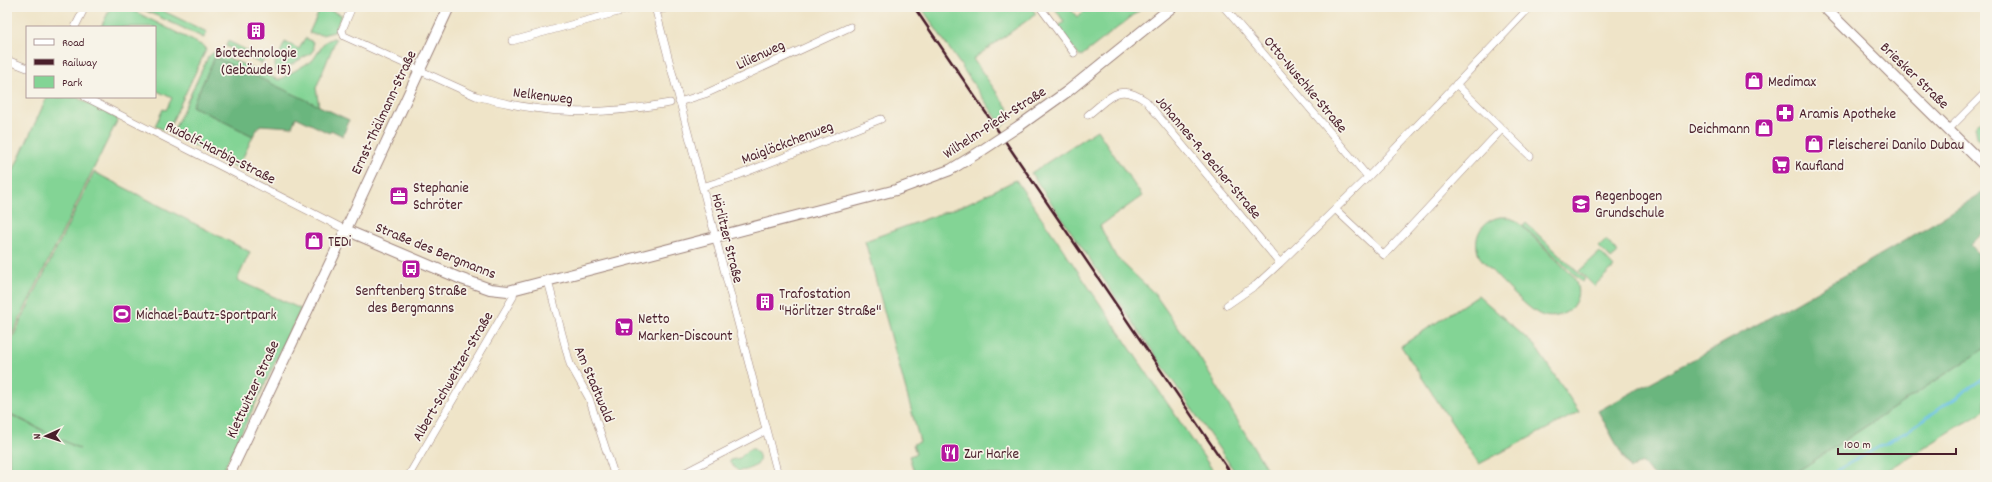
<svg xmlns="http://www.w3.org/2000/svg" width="1992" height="482" font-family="Dekko,sans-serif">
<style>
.green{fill:#83d495;stroke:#667a60}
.forest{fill:#6ab67e;stroke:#5a6a54}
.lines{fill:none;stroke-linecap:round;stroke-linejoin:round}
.stream{stroke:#6bc2e8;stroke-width:2.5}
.street-casing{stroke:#9c827a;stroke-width:8}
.secondary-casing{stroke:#9c827a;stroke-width:12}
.street{stroke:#fff;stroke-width:7}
.secondary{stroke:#fff;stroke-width:10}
.rail{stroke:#4a1f2b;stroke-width:2.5}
.secondary-bridge-casing{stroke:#9c827a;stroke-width:12;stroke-linecap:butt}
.secondary-bridge{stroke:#fff;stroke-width:10}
.labels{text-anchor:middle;stroke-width:3.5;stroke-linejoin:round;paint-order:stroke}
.poi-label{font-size:15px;fill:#4a1f2b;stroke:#f7f3e8;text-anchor:start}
.street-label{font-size:15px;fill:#4a1f2b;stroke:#f7f3e8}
</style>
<rect width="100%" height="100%" fill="#f7f3e8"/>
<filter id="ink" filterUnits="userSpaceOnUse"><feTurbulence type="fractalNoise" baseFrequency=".025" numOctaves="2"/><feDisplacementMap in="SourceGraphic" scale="8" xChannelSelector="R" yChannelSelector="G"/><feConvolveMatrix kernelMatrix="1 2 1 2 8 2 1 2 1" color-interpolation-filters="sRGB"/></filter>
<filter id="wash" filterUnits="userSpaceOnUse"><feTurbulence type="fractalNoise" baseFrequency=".012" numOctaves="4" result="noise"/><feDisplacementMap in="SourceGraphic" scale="16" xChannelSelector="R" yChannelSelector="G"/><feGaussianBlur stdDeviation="0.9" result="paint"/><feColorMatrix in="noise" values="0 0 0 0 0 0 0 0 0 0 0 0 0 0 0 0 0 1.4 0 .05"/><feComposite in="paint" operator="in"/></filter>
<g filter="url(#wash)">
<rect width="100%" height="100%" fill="#efe4c8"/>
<path class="green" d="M111,7H126L205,47L206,50L168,130H164L155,126L163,109L166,110L172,98L155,90V27H101Z
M138,7H155L207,32L204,38Z
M321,7L342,15L334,32L322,35L309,33Z
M921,7H1031L1036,14L973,59L1014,117L1002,126Z
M1054,7H1069L1077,17L1087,9L1086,7H1144L1080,57L1058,27L1064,22Z
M305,38L313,42L314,49L311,53L279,72L275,70V63L285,42L299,49Z
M333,38L336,39L316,88L319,107L215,57L192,106L253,136L238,168L172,134L208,57L214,52L279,80L313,60L325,42Z
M228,41L264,59L261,64L226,46Z
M47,97H76L118,119L7,345V184Z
M1985,117V143L1977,137L1975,127Z
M1097,130L1142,196L1100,226L1116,257L1154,293L1201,360L1268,471L1273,475H1237L1031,173Z
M94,172L250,252L237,280L301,309L221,475H10L7,413L80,449L7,412V349Z
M1016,180L1216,475H915L909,456L916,454L913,444L920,442L865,241L962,206Z
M1500,217H1507L1517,221L1573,276C1578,285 1580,295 1574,304C1567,316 1550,320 1539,314C1525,307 1489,269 1479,256C1472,237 1481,221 1500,217Z
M1526,223L1585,279L1582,282L1523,226Z
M1606,240L1618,253L1611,259L1599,247Z
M1600,252L1614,267L1594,286L1579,271Z
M1478,295L1535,346L1579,412L1479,464L1401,346Z
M1985,348V410L1880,475H1792Z
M749,449H754C760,454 761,459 757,465L746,470L738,471L730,463V460L740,458Z"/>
<path class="forest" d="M215,57L349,120L343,136L331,130L329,133L296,117L292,127L260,125L253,136L192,106Z
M1985,191V231L1971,245L1985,262V348L1792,475H1652L1642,462L1630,469L1598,411C1728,340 1860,271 1985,191Z"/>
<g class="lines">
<path class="stream" d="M1828,475L1906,432L1985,377"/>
</g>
</g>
<g filter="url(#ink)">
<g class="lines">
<defs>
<path id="street" d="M352,7L342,30L344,36L476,96C546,115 598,116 670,103
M655,7L778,475
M1040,7L1074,53
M1224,7L1368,177
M656,11L670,7
M75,27L85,7
M512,41L636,7
M7,60L27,68
M1456,84L1530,156
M85,97L346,230
M679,102L705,94L850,27
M1088,115C1111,97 1118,82 1146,101L1280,263L1368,177L1530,7
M1949,129L1985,93
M702,187L731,178L881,119
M1335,209L1384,255L1502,129
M548,281L570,364L589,398L614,474
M1227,305L1256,285L1280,263
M409,475L513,297L514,289
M680,475L765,431"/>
<path id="secondary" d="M1824,7L1985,166
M1019,126L1068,91L1172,7
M346,230L459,278L490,289L508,291L896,190L950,170L981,151
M229,475L340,242L449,7"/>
</defs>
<use href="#street" class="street-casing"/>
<use href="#secondary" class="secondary-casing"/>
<use href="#street" class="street"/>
<use href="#secondary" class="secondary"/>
<path class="rail" d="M914,7L1232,475"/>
<defs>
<path id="secondary-bridge" d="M981,151L1019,126"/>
</defs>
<use href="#secondary-bridge" class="secondary-bridge-casing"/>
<use href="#secondary-bridge" class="secondary-bridge"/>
</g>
</g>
<defs>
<symbol id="building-square" viewBox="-11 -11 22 22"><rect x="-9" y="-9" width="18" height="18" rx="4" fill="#b5179e" stroke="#f7f3e8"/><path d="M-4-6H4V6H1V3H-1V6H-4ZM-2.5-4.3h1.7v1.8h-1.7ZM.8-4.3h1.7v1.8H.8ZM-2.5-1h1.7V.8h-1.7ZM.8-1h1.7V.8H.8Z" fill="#fff"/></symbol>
<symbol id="shop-square" viewBox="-11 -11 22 22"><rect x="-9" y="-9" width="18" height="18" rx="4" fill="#b5179e" stroke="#f7f3e8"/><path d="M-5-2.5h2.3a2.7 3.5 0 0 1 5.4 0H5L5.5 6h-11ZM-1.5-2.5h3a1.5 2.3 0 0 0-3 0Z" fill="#fff"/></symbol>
<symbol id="pharmacy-square" viewBox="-11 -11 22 22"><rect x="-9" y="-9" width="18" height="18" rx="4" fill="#b5179e" stroke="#f7f3e8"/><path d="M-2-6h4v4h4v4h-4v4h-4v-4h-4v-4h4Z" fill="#fff"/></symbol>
<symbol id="supermarket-square" viewBox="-11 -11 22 22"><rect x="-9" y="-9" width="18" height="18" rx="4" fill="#b5179e" stroke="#f7f3e8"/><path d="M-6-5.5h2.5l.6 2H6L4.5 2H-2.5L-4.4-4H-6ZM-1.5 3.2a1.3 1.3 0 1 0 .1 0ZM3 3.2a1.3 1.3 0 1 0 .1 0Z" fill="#fff"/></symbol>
<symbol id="office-square" viewBox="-11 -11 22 22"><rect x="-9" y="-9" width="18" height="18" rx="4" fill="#b5179e" stroke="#f7f3e8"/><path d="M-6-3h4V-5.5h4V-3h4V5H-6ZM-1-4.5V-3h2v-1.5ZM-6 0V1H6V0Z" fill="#fff"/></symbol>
<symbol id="school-square" viewBox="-11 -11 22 22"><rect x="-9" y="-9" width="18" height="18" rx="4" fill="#b5179e" stroke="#f7f3e8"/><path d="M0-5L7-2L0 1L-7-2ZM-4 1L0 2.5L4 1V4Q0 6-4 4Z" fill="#fff"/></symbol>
<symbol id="bus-square" viewBox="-11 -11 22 22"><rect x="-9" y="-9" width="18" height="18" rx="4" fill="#b5179e" stroke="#f7f3e8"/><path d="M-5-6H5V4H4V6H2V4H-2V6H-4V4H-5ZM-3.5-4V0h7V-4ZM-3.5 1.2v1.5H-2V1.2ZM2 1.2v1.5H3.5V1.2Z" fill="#fff"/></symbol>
<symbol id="stadium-square" viewBox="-11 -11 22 22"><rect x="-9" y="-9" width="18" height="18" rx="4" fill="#b5179e" stroke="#f7f3e8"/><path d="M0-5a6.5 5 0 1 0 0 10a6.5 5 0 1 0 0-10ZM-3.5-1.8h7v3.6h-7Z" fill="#fff"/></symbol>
<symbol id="restaurant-square" viewBox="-11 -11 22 22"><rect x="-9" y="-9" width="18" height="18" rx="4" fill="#b5179e" stroke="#f7f3e8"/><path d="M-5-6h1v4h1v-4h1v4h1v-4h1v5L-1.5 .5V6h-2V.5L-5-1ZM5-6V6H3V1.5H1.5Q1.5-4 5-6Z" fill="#fff"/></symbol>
</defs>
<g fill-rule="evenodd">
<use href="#building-square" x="245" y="20" width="22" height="22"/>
<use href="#shop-square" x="1743" y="70" width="22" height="22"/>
<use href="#pharmacy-square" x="1774" y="102" width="22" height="22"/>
<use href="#shop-square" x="1753" y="117" width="22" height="22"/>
<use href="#shop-square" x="1803" y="133" width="22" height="22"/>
<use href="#supermarket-square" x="1770" y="154" width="22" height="22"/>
<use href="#office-square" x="388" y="185" width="22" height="22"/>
<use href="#school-square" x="1570" y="193" width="22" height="22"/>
<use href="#shop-square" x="303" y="230" width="22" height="22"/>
<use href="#bus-square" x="400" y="258" width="22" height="22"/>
<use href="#building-square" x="754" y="291" width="22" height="22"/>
<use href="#stadium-square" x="111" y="303" width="22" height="22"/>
<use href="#supermarket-square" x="613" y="316" width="22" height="22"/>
<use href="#restaurant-square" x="939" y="442" width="22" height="22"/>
</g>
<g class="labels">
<g class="poi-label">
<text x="256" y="57" text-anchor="middle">Biotechnologie<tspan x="256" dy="17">(Gebäude 15)</tspan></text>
<text x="1768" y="86">Medimax</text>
<text x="1799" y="118">Aramis Apotheke</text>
<text x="1750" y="133" text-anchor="end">Deichmann</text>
<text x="1828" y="149">Fleischerei Danilo Dubau</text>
<text x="1795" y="170">Kaufland</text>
<text x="413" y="192">Stephanie<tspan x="413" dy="17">Schröter</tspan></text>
<text x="1595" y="200">Regenbogen<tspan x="1595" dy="17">Grundschule</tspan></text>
<text x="328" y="246">TEDi</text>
<text x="411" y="295" text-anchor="middle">Senftenberg Straße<tspan x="411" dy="17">des Bergmanns</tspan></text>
<text x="779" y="298">Trafostation<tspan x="779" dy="17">"Hörlitzer Straße"</tspan></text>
<text x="136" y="319">Michael-Bautz-Sportpark</text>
<text x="638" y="323">Netto<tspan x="638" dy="17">Marken-Discount</tspan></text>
<text x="964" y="458">Zur Harke</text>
</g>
<g class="street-label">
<text transform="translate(760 54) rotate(-25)" y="5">Lilienweg</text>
<text transform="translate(1915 75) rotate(44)" y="5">Briesker Straße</text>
<text transform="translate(1306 84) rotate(50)" y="5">Otto-Nuschke-Straße</text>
<text transform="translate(543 95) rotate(7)" y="5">Nelkenweg</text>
<text transform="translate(383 112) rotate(-65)" y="5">Ernst-Thälmann-Straße</text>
<text transform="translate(994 122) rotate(-33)" y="5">Wilhelm-Pieck-Straße</text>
<text transform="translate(787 142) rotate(-21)" y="5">Maiglöckchenweg</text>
<text transform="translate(221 152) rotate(27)" y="5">Rudolf-Harbig-Straße</text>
<text transform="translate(1209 157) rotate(50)" y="5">Johannes-R.-Becher-Straße</text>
<text transform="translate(728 238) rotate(76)" y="5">Hörlitzer Straße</text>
<text transform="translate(436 250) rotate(22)" y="5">Straße des Bergmanns</text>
<text transform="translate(452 376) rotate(-60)" y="5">Albert-Schweitzer-Straße</text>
<text transform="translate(595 384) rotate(67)" y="5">Am Stadtwald</text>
<text transform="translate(252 389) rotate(-65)" y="5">Klettwitzer Straße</text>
</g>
</g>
<rect width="1992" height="482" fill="none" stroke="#f7f3e8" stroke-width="24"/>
<rect x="26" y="26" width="130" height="72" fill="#f7f3e8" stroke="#b29e9c"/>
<rect x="34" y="39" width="20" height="6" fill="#ffffff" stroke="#b29e9c"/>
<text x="62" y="46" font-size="12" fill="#4a1f2b">Road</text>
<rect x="34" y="59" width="20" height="6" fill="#4a1f2b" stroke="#b29e9c"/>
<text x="62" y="66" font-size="12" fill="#4a1f2b">Railway</text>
<rect x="34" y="76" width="20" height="12" fill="#83d495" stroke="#b29e9c"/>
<text x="62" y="86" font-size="12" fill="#4a1f2b">Park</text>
<g transform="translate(46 436) rotate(267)" stroke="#f7f3e8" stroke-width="3" paint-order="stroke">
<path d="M0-3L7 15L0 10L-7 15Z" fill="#4a1f2b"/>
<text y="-6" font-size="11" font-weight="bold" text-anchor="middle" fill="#4a1f2b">N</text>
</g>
<path d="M1838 448v6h118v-6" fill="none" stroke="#4a1f2b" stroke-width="2"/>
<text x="1844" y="448" font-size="12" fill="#4a1f2b" stroke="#f7f3e8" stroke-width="3" paint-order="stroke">100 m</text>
</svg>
